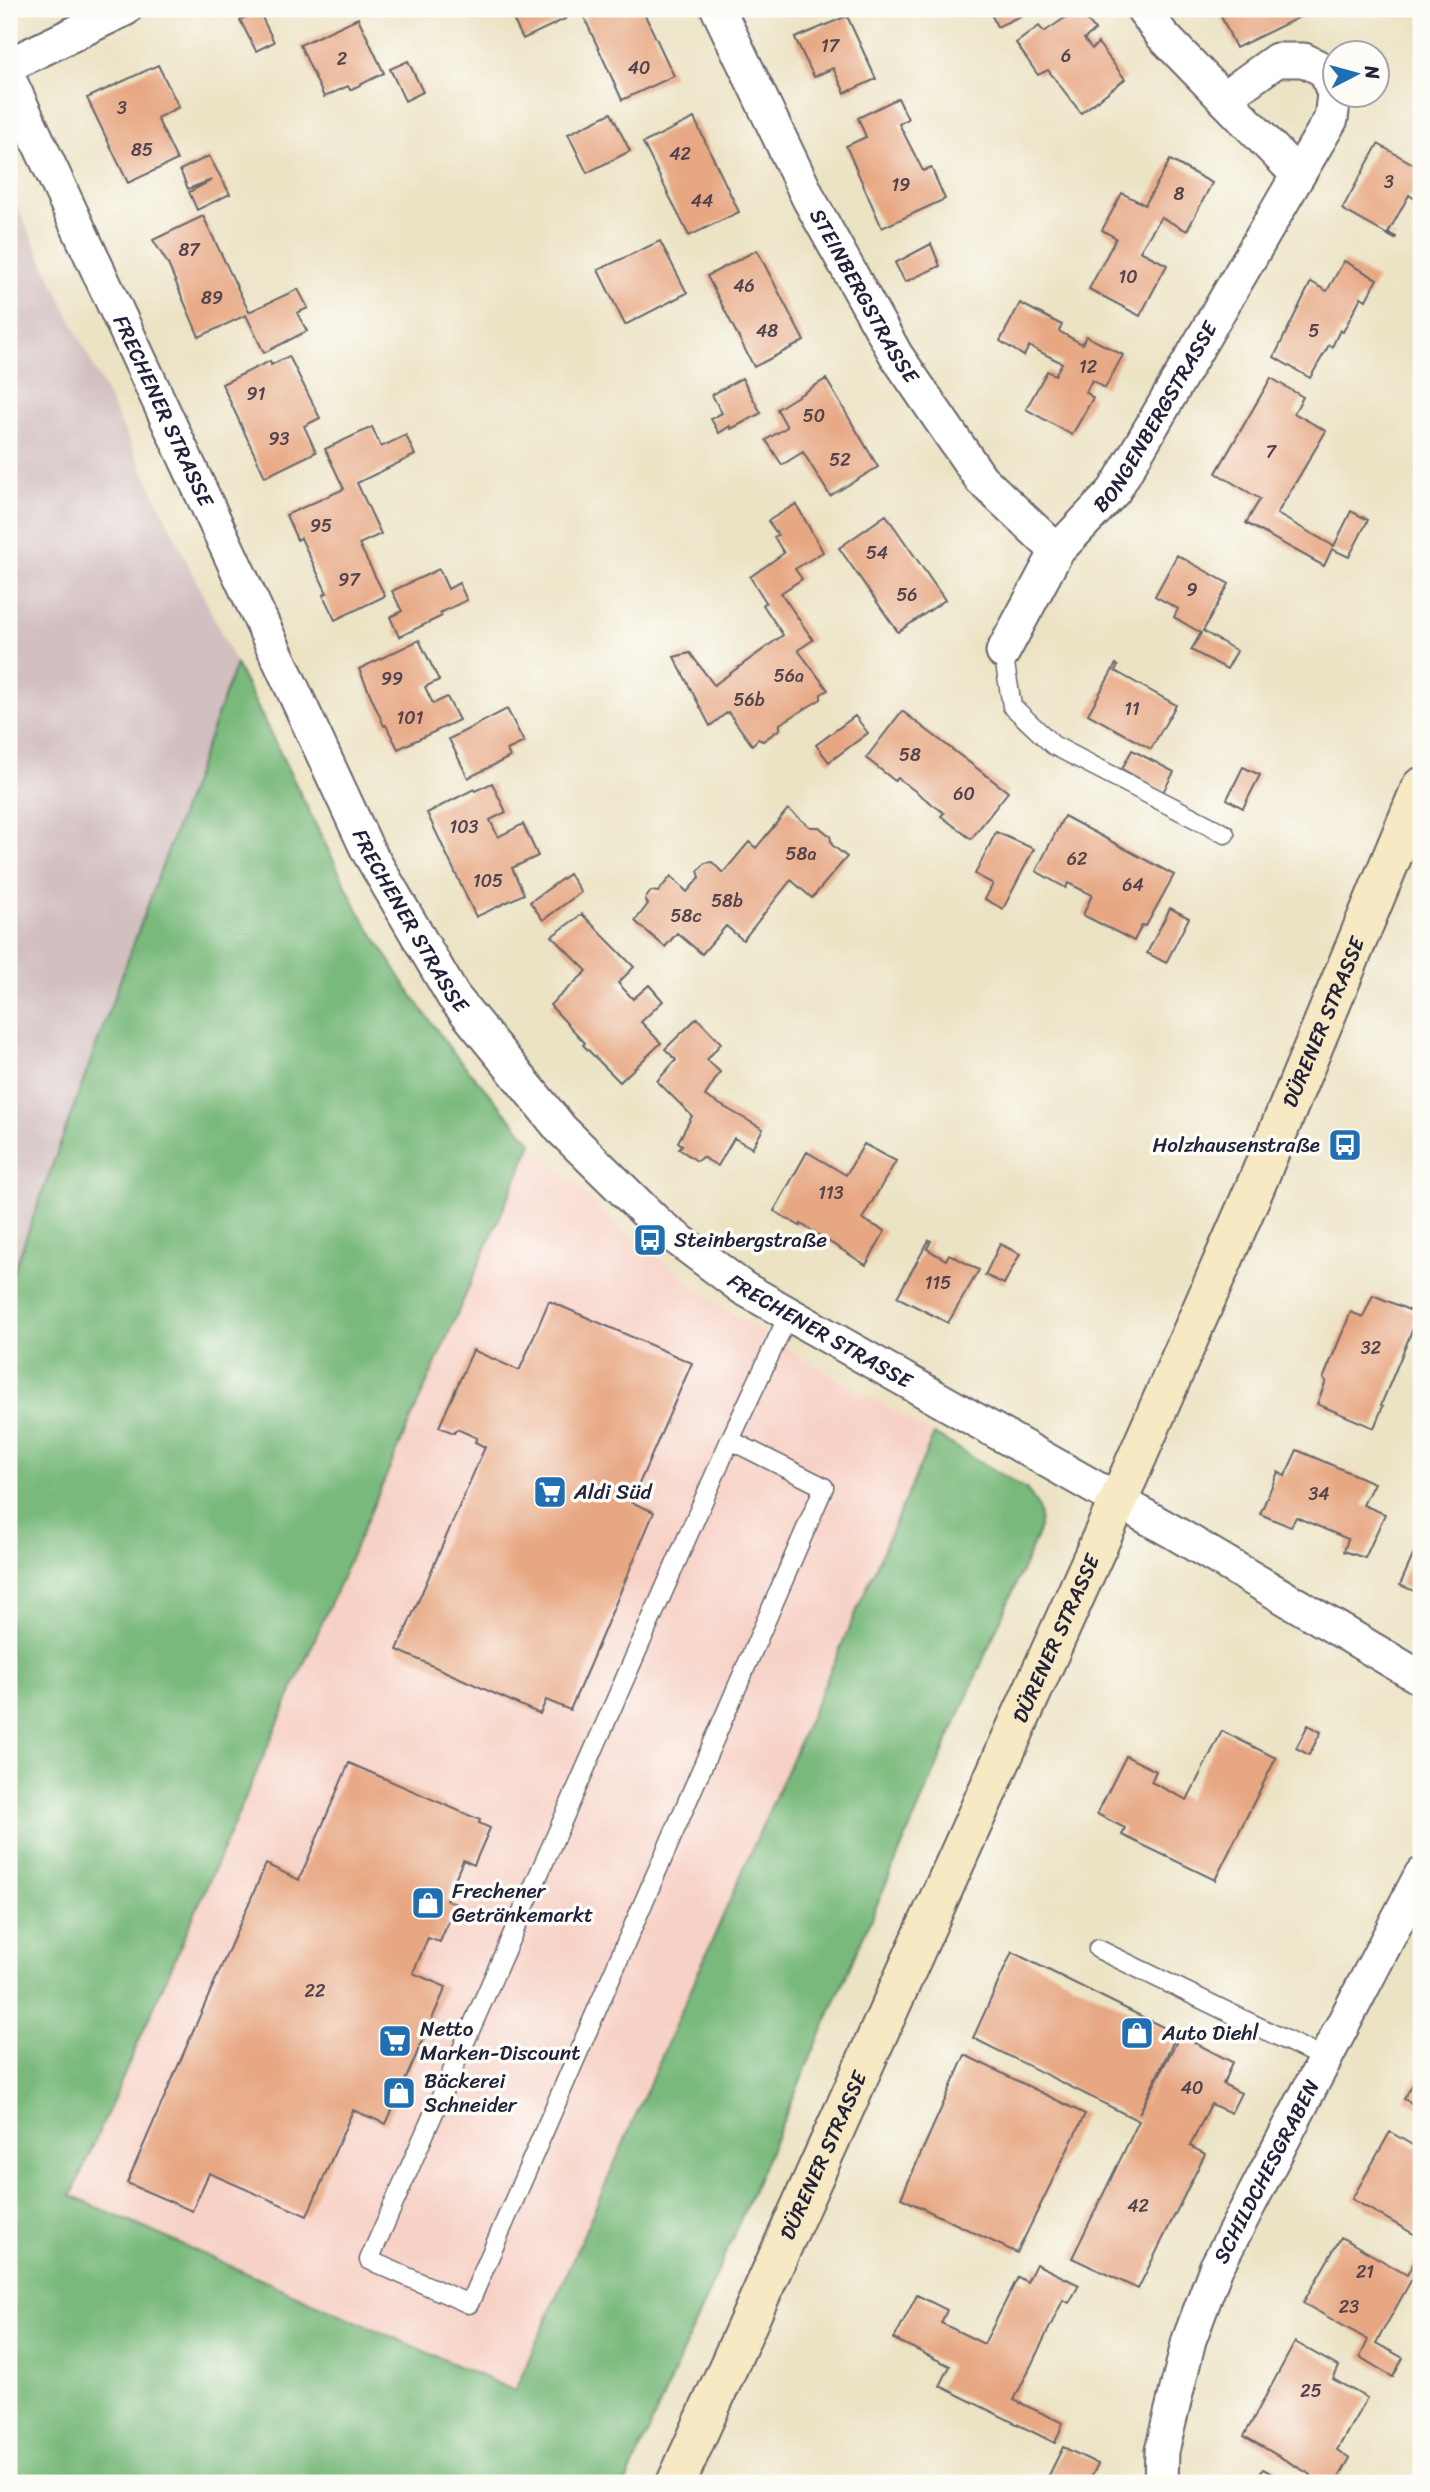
<svg xmlns="http://www.w3.org/2000/svg" width="1430" height="2492" font-family="Sriracha,sans-serif">
<style>
.built{fill:#f7d1c6}
.industrial{fill:#d2bfbf}
.forest{fill:#79b97b;stroke:#4e6e5b;stroke-width:2}
.building{fill:#e7a783}
.lines{fill:none;stroke-linecap:round;stroke-linejoin:round}
.service-casing{stroke:#69666b;stroke-width:21}
.minor-casing{stroke:#69666b;stroke-width:37}
.secondary-casing{stroke:#69666b;stroke-width:42}
.service{stroke:#fff;stroke-width:18}
.minor{stroke:#fff;stroke-width:33}
.secondary{stroke:#f6e9c3;stroke-width:38}
.labels{text-anchor:middle;stroke-width:7;stroke-linejoin:round;paint-order:stroke}
.number-label{font-size:18px;fill:#53434d}
.street-label{font-size:21px;fill:#22223b;stroke:#fdfcf7}
.poi-label{font-size:21px;fill:#22223b;stroke:#fdfcf7;text-anchor:start}
</style>
<rect width="100%" height="100%" fill="#fdfcf7"/>
<filter id="ink" filterUnits="userSpaceOnUse"><feTurbulence type="fractalNoise" baseFrequency=".0143" numOctaves="2"/><feDisplacementMap in="SourceGraphic" scale="14" xChannelSelector="R" yChannelSelector="G"/><feConvolveMatrix kernelMatrix="1 2 1 2 8 2 1 2 1" color-interpolation-filters="sRGB"/></filter>
<filter id="wash" filterUnits="userSpaceOnUse"><feTurbulence type="fractalNoise" baseFrequency=".00686" numOctaves="4" result="noise"/><feDisplacementMap in="SourceGraphic" scale="28" xChannelSelector="R" yChannelSelector="G"/><feGaussianBlur stdDeviation="1.57" result="paint"/><feColorMatrix in="noise" values="0 0 0 0 0 0 0 0 0 0 0 0 0 0 0 0 0 1.4 0 .05"/><feComposite in="paint" operator="in"/></filter>
<g filter="url(#wash)">
<rect width="100%" height="100%" fill="#ece3c4"/>
<path class="built" d="M532,1143L623,1231L723,1308L812,1364L934,1434L515,2391L71,2196Z"/>
<path class="industrial" d="M9,190L236,664L9,1284Z"/>
<path class="forest" d="M236,664L359,912L407,988L451,1050L532,1143L71,2196L515,2391L934,1434L1026,1489C1037,1502 1043,1514 1039,1531L626,2483H9V1284Z"/>
<g id="blocks">
<path class="building" d="M508,9H561L565,19L523,39Z
M601,9H642L674,76L622,100L584,17Z
M989,9H1030L1031,11L997,27Z
M1078,9L1095,30L1084,39L1092,49L1098,43L1125,79L1081,113L1048,70L1038,75L1016,43L1039,26L1044,32Z
M1221,9H1304L1306,14L1236,48L1221,16L1224,15Z
M259,11L274,42L256,51L240,20Z
M847,16L876,79L845,93L833,68L814,77L795,38Z
M358,18L384,73L350,90L348,86L324,97L300,45Z
M408,61L423,92L405,101L390,69Z
M158,65L179,107L157,118L177,160L128,183L87,98Z
M898,98L908,119L899,124L923,171L931,167L945,199L882,228L846,146L866,137L858,118Z
M611,113L630,151L587,173L568,134Z
M694,118L739,212L689,236L643,143Z
M1378,144L1415,165L1421,153V203L1409,195L1388,233L1396,237L1395,239L1342,209Z
M209,156L230,194L197,210L189,192L212,180L188,189L180,170Z
M1170,160L1212,183L1187,231L1161,217L1140,251L1167,265L1140,316L1089,289L1116,238L1102,230L1122,193L1145,205Z
M203,216L249,312L298,289L308,308L297,313L307,331L264,353L246,315L199,337L168,264L153,240Z
M660,241L687,293L625,325L598,270Z
M931,244L940,266L905,282L895,263Z
M757,250L804,341L754,367L707,276Z
M1344,261L1377,279L1366,300L1361,297L1343,332L1340,330L1332,347L1329,345L1310,378L1274,357L1311,282L1327,291Z
M1020,303L1062,325L1059,331L1082,344L1086,336L1123,355L1105,388L1092,380L1086,392L1093,398L1072,435L1026,409L1047,371L1055,375L1062,363L1029,346L1024,356L1000,341Z
M289,356L320,418L304,426L316,452L265,477L222,384L270,361L271,365Z
M742,378L761,413L731,429L730,426L719,433L711,419L722,413L712,395Z
M1271,378L1303,397L1294,413L1326,431L1277,514L1334,546L1351,511L1368,520L1349,557L1332,549L1324,566L1246,523L1260,499L1216,473Z
M826,379L878,467L830,496L803,452L782,465L766,440L787,427L777,409Z
M372,427L381,447L406,435L415,455L357,483L381,534L359,544L385,596L335,620L323,595L327,593L301,538L297,540L286,515L344,489L325,449Z
M796,504L823,552L795,569L802,579L781,593L813,640L798,650L828,690L821,694V699L780,724V729L763,741L758,739L752,745L728,712L710,726L674,657L690,653L714,685L783,635L763,605L766,602L750,577L784,553L774,537L778,535L768,521Z
M886,515L945,600L898,632L839,548Z
M1177,555L1229,584L1203,631L1237,651L1227,669L1191,650L1201,633L1174,617L1178,609L1155,596Z
M439,569L448,589L459,583L467,600L440,613L442,616L399,637L390,617L402,611L392,591Z
M419,640L439,680L425,687L433,704L447,697L459,720L398,749L386,725L384,726L359,669Z
M1116,664L1118,666L1115,671L1176,705L1151,749L1088,714Z
M507,709L524,742L507,750L510,757L468,778L449,739Z
M902,711L1008,792L971,839L941,816L944,813L898,778L895,781L866,758Z
M855,716L868,733L829,762L816,745Z
M1132,750L1174,772L1163,792L1122,769Z
M1243,767L1260,775L1243,808L1227,799Z
M492,783L506,812L490,820L498,837L523,824L538,856L512,868L524,894L476,917L427,813L474,789L475,791Z
M788,809L810,827H819L830,836L832,845L847,857L812,898L791,880L743,940L726,926L702,954L677,933L665,947L635,921L648,904L645,899L651,891L658,892L671,876L687,892L700,877L698,871L705,863L712,862L723,873L749,842L756,848Z
M1064,816L1174,875L1146,926L1142,925L1134,941L1083,915L1092,895L1068,883L1066,888L1036,871Z
M996,832L1034,849L1003,909L985,899L993,884L975,874Z
M569,874L581,892L543,920L530,902Z
M1170,908L1189,918L1166,963L1147,953Z
M582,914L634,967L618,983L633,999L649,985L663,1001L641,1022L661,1043L620,1082L583,1045L585,1043L550,1005L587,971L552,936Z
M697,1018L721,1043L707,1060L720,1072L705,1096L763,1129L752,1148L734,1138L718,1166L702,1157L697,1161L679,1149L682,1145L678,1142L692,1116L657,1081L676,1060L665,1049Z
M864,1144L896,1161L862,1219L885,1231L866,1265L801,1224L800,1226L774,1211L807,1152L846,1175Z
M929,1240L931,1241L927,1249L946,1260L949,1254L979,1270L948,1323L897,1297Z
M1000,1244L1020,1254L1004,1284L985,1275Z
M1373,1295L1419,1314L1381,1405L1383,1406L1374,1428L1317,1404L1326,1381L1323,1379L1351,1312L1363,1317Z
M549,1301L692,1363L631,1502L654,1512L590,1664L570,1710L546,1700L540,1714L397,1650L485,1447L475,1442L477,1438L457,1429L454,1433L439,1427L473,1350L518,1370L520,1369Z
M1297,1450L1374,1483L1363,1505L1385,1514L1365,1558L1344,1551L1348,1539L1296,1517L1291,1527L1260,1514L1278,1472L1285,1476Z
M1418,1544L1421,1545V1594L1400,1585Z
M1308,1725L1321,1732L1309,1755L1296,1748Z
M1222,1731L1276,1758L1215,1880L1122,1835L1125,1828L1097,1814L1126,1756L1156,1771L1151,1782L1187,1800Z
M349,1763L480,1820L479,1823L490,1828L474,1865L463,1860L446,1900L456,1904L440,1942L428,1938L413,1973L446,1987L386,2124L353,2110L307,2216L209,2173L192,2211L127,2183L266,1864L299,1880Z
M1012,1952L1177,2034L1139,2114L1180,2035L1232,2062L1223,2084L1241,2093L1231,2113L1211,2104L1190,2146L1205,2154L1138,2289L1072,2258L1139,2121L973,2038Z
M965,2055L1085,2114L1017,2253L901,2198Z
M1421,2070V2108L1404,2099Z
M1390,2132L1421,2150V2238L1352,2199Z
M1341,2237L1407,2275L1421,2250V2285L1412,2279L1376,2343L1403,2358L1393,2377L1360,2357L1368,2340L1303,2303Z
M1036,2264L1079,2285L1069,2303L1063,2300L1014,2400L1063,2423L1055,2443L940,2386L950,2366L894,2339L917,2295L947,2310L941,2323L984,2344L1018,2277L1027,2282Z
M1295,2342L1339,2367L1333,2379L1367,2398L1337,2450L1350,2458L1336,2483H1307L1311,2475L1244,2436Z
M1063,2447L1098,2464L1088,2483H1045Z
M1263,2469L1289,2483H1255Z"/>
</g>
</g>
<g filter="url(#ink)">
<use href="#blocks" fill-opacity="0" stroke="#69666b" stroke-width="2"/>
<g class="lines">
<defs>
<path id="service" d="M1003,652L1012,706L1053,745L1225,834
M730,1440L824,1487L469,2304L369,2260L730,1440L789,1314
M1098,1949L1325,2059"/>
<g id="minor">
<path id="s1" d="M718,9L809,199L896,355L981,479L1057,551"/>
<path d="M9,65L125,9"/>
<path id="s2" d="M9,79L368,851L453,996L561,1129L659,1225L743,1288L1175,1533L1421,1678"/>
<path d="M1224,98L1277,60H1304L1326,71L1334,94L1331,119L1298,175"/>
<path id="s3" d="M1003,652L1057,551L1114,491L1298,175L1162,35L1143,9"/>
<path id="s4" d="M1161,2483L1162,2451L1189,2340L1216,2268L1421,1875"/>
</g>
<g id="secondary">
<path id="s5" d="M676,2483L1118,1501L1256,1185L1421,787"/>
</g>
</defs>
<use href="#service" class="service-casing"/>
<use href="#minor" class="minor-casing"/>
<use href="#secondary" class="secondary-casing"/>
<use href="#service" class="service"/>
<use href="#minor" class="minor"/>
<use href="#secondary" class="secondary"/>
</g>
</g>
<defs>
<symbol id="bus-square" viewBox="-11 -11 22 22"><rect x="-9" y="-9" width="18" height="18" rx="4" fill="#1f6fb2" stroke="#fdfcf7"/><path d="M-5-6H5V4H4V6H2V4H-2V6H-4V4H-5ZM-3.5-4V0h7V-4ZM-3.5 1.2v1.5H-2V1.2ZM2 1.2v1.5H3.5V1.2Z" fill="#fff"/></symbol>
<symbol id="supermarket-square" viewBox="-11 -11 22 22"><rect x="-9" y="-9" width="18" height="18" rx="4" fill="#1f6fb2" stroke="#fdfcf7"/><path d="M-6-5.5h2.5l.6 2H6L4.5 2H-2.5L-4.4-4H-6ZM-1.5 3.2a1.3 1.3 0 1 0 .1 0ZM3 3.2a1.3 1.3 0 1 0 .1 0Z" fill="#fff"/></symbol>
<symbol id="shop-square" viewBox="-11 -11 22 22"><rect x="-9" y="-9" width="18" height="18" rx="4" fill="#1f6fb2" stroke="#fdfcf7"/><path d="M-5-2.5h2.3a2.7 3.5 0 0 1 5.4 0H5L5.5 6h-11ZM-1.5-2.5h3a1.5 2.3 0 0 0-3 0Z" fill="#fff"/></symbol>
</defs>
<g fill-rule="evenodd">
<use href="#bus-square" x="1326" y="1126" width="38" height="38"/>
<use href="#bus-square" x="631" y="1221" width="38" height="38"/>
<use href="#supermarket-square" x="531" y="1473" width="38" height="38"/>
<use href="#shop-square" x="409" y="1884" width="38" height="38"/>
<use href="#shop-square" x="1118" y="2014" width="38" height="38"/>
<use href="#supermarket-square" x="376" y="2022" width="38" height="38"/>
<use href="#shop-square" x="380" y="2074" width="38" height="38"/>
</g>
<g class="labels">
<g class="number-label">
<text x="830" y="52">17</text>
<text x="1066" y="62">6</text>
<text x="342" y="65">2</text>
<text x="639" y="74">40</text>
<text x="122" y="114">3</text>
<text x="142" y="156">85</text>
<text x="680" y="160">42</text>
<text x="1389" y="188">3</text>
<text x="901" y="191">19</text>
<text x="1179" y="200">8</text>
<text x="702" y="207">44</text>
<text x="189" y="256">87</text>
<text x="1128" y="283">10</text>
<text x="744" y="292">46</text>
<text x="212" y="304">89</text>
<text x="767" y="337">48</text>
<text x="1314" y="337">5</text>
<text x="1088" y="373">12</text>
<text x="256" y="400">91</text>
<text x="814" y="422">50</text>
<text x="279" y="445">93</text>
<text x="1271" y="458">7</text>
<text x="840" y="466">52</text>
<text x="321" y="532">95</text>
<text x="877" y="559">54</text>
<text x="349" y="586">97</text>
<text x="1192" y="596">9</text>
<text x="907" y="601">56</text>
<text x="789" y="682">56a</text>
<text x="392" y="685">99</text>
<text x="749" y="706">56b</text>
<text x="1132" y="715">11</text>
<text x="410" y="724">101</text>
<text x="910" y="761">58</text>
<text x="964" y="800">60</text>
<text x="464" y="833">103</text>
<text x="801" y="860">58a</text>
<text x="1077" y="865">62</text>
<text x="488" y="887">105</text>
<text x="1133" y="891">64</text>
<text x="727" y="907">58b</text>
<text x="686" y="922">58c</text>
<text x="831" y="1199">113</text>
<text x="938" y="1289">115</text>
<text x="1371" y="1354">32</text>
<text x="1319" y="1500">34</text>
<text x="315" y="1997">22</text>
<text x="1192" y="2094">40</text>
<text x="1138" y="2212">42</text>
<text x="1365" y="2278">21</text>
<text x="1349" y="2313">23</text>
<text x="1311" y="2397">25</text>
</g>
<g class="street-label">
<text dy="7" stroke="none"><textPath href="#s1" startOffset="322">STEINBERGSTRASSE</textPath></text>
<text dy="7" stroke="none"><textPath href="#s2" startOffset="366">FRECHENER STRASSE</textPath></text>
<text dy="7" stroke="none"><textPath href="#s3" startOffset="282">BONGENBERGSTRASSE</textPath></text>
<text dy="7" stroke="none"><textPath href="#s2" startOffset="933">FRECHENER STRASSE</textPath></text>
<text dy="7" stroke="none"><textPath href="#s5" startOffset="1598">DÜRENER STRASSE</textPath></text>
<text dy="7" stroke="none"><textPath href="#s2" startOffset="1521">FRECHENER STRASSE</textPath></text>
<text dy="7" stroke="none"><textPath href="#s5" startOffset="926">DÜRENER STRASSE</textPath></text>
<text dy="7" stroke="none"><textPath href="#s5" startOffset="359">DÜRENER STRASSE</textPath></text>
<text dy="7" stroke="none"><textPath href="#s4" startOffset="332">SCHILDCHESGRABEN</textPath></text>
</g>
<g class="poi-label">
<text x="1320" y="1152" text-anchor="end">Holzhausenstraße</text>
<text x="674" y="1247">Steinbergstraße</text>
<text x="574" y="1499">Aldi Süd</text>
<text x="452" y="1898">Frechener<tspan x="452" dy="24">Getränkemarkt</tspan></text>
<text x="420" y="2036">Netto<tspan x="420" dy="24">Marken-Discount</tspan></text>
<text x="1162" y="2040">Auto Diehl</text>
<text x="424" y="2088">Bäckerei<tspan x="424" dy="24">Schneider</tspan></text>
</g>
</g>
<rect width="1430" height="2492" fill="none" stroke="#fdfcf7" stroke-width="35"/>
<g transform="translate(1356 74) rotate(84)"><circle r="33" fill="#fdfcf7" stroke="#a5a5ac" stroke-width="2"/>
<path d="M0-5L12 26L0 18L-12 26Z" fill="#1f6fb2"/>
<text y="-10" font-size="19" font-weight="bold" text-anchor="middle" fill="#22223b">N</text>
</g>
</svg>
